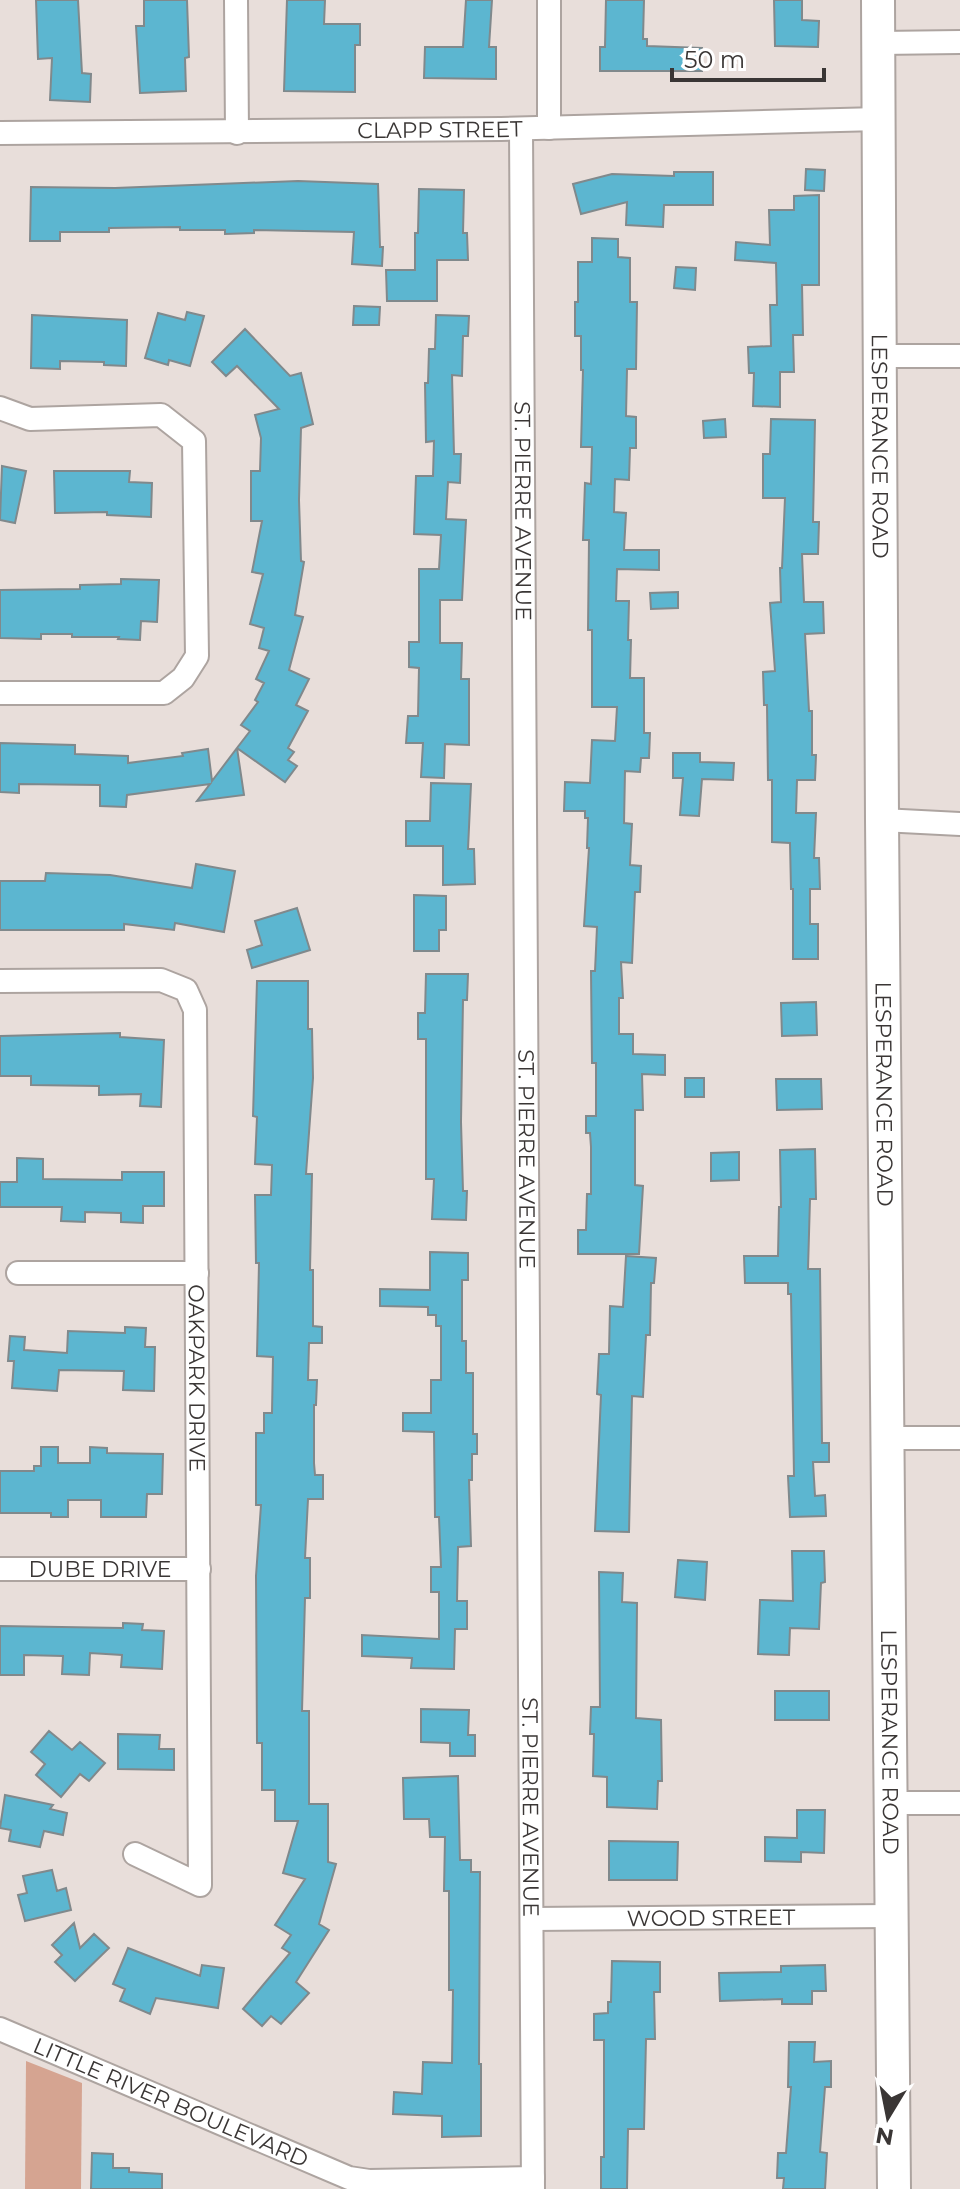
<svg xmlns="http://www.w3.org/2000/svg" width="960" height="2189" font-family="Montserrat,sans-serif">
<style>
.green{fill:#d5a491}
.building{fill:#5cb6d0;stroke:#80898c;stroke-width:2}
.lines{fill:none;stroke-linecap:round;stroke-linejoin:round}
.minor-casing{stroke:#ada4a0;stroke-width:26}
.secondary-casing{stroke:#ada4a0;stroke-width:36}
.minor{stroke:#fff;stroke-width:22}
.secondary{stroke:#fff;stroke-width:32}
.labels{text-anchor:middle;stroke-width:8;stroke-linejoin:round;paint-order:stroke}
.street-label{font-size:22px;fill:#3a3635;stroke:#fff}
</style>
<rect width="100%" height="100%" fill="#e8deda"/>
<path class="green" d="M26,2061L82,2083L81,2189H25Z"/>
<path class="building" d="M36,0H78L82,73L91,74L90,102L50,100L52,58L38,59Z
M144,0H187L189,57L185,58L186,91L140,93L136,26H144Z
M287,0H325L324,24H360V45H355V92L284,91Z
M466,0H492L489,47H496V79L424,78L425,47H463Z
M606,0H644L643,39H647V46L702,48V71H600V47H605Z
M774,0H802V20L819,21L818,47L775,46Z
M806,169L825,170L824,191L805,190Z
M674,172H713V205H664L663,227L626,225L627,202L581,214L573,184L612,174L674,176Z
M298,181L378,184L380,247H383L382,266L352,264L354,232L254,230V233L225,234V230H180V227L109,228V232H60V241H30L31,187L115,188Z
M419,189L464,190L463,233H467L468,260H437V301H387L386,270H415V233H418Z
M819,195V285H802L803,335H793L794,372H780V407L753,406L754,373H749L748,347L771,346L770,305H777L776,263L735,260L736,242L770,245L769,210H794V196Z
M592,238L618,239V257L630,258V302H637L636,369H627L626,416L636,417V448H630L629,480L615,479L614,512L626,513L624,550H659V570L617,569L616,601H629L628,640H631L630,678H644V733H650L649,758H641L640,772L625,771L624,823L632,824L630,865L641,866L640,892H635L632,963L621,962L623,998H619V1034H633V1054L665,1055V1075L642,1074L643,1110H635V1185L643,1186L639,1254H578V1230H586L587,1194H591V1147L590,1133H586V1116H596V1063H592L591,971H595L597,927L584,926L589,848H587L588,818H585V811H564L565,782L590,783L592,740L615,741L617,707H592V630H588L589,540H583L585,483L591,484L592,447H581L583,370H581V336H575V302H578V262H592Z
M676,267L696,268L695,290L674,288Z
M354,306L380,307L379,325H353Z
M187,312L204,316L190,366L169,360L168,365L145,358L158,313L185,320Z
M32,315L127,320L126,366L104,365V362L60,361V369L31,368Z
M436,315L469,316L468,336H463L462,376L452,375L454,454H461L460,483L448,482L446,519L466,520L462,600H440V643H462L461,679H469V745L445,744L444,778L421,777L423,743H406L408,716H418L419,668L409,667V642H419V569H439L441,535L414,534L416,476H433L434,441L426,442L425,383H428L429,349H435Z
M245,329L290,376L301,373L313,424L301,428L299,500L301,561L304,562L295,615L303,617L289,670L309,679L296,705L308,711L288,748L294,752L288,760L297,766L285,782L237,748L250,731L241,725L258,702L255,700L264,683L256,679L269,651L259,648L264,628L250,624L263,574L252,572L262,521H251V471H260L261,438L255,415L279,409L237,366L226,376L212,362Z
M725,419L726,437L704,438L703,421Z
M771,419L815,420L813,522H819L818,554H802L804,602H823L824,633L805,634L809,711H812V755H816L815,780H797L796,813H816L814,858H819L820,889H810V924H818V959H793V889H791L790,843L772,842V780H768L767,705H764L763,672L775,671L770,603L781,602L780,568H782L785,498H763V454H770Z
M2,466L26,471L15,523L0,520Z
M54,471H130L129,482L152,483L151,517L107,515V512L55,513Z
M121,579L159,580L157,622L141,621L140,640L118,639L119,637H72V634H41V639L0,638V590L80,589V585L121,584Z
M678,592V608L651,609L650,593Z
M0,743L75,745V754L128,756V763L183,756L182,753L208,749L212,781L237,748L244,795L197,801L210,784L127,795L126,807L100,806V785L19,784V793L0,792Z
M673,753H700V762L734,763L733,780L702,779L699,816L680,815L683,778H673Z
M431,783L471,784L468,849H474L475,884L443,885V846H406V821H430Z
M196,864L235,871L224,932L175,923L174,930L124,924V930H0V881H45L46,873L110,875L192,888Z
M414,895L446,896V930H439V951H414Z
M297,908L310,950L252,968L247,950L262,945L255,921Z
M426,974H468L467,1000H463L461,1122L463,1191H467L466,1220L432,1219L434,1179H426V1039H418V1013H425Z
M257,981H308V1029H312L313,1078L306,1174H312L310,1270H313V1326L322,1327V1343H309L308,1380H317L316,1405H314V1463L315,1475H323V1499H308L305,1558H310V1598H305L302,1711H309V1804H328V1862L336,1864L319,1924L329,1930L296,1982L309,1993L281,2024L271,2016L262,2026L243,2009L290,1953L282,1948L291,1935L275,1925L305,1879L283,1873L298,1821H275V1790H262V1743H257L256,1576L261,1505H256V1433H264V1413H272L273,1357L257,1356L259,1263H256L255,1195H271L272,1165L255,1164L257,1117L253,1116Z
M816,1002L817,1035L782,1036L781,1003Z
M120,1033V1037L164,1040L161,1107L140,1106L141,1094L99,1095V1086L31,1085V1076H0V1036Z
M685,1078H704V1097H685Z
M776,1079H821L822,1109L777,1110Z
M815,1149L816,1199H810L808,1269H820L822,1443H829V1462H813L815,1496L825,1495L826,1516L790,1517L788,1476H794L791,1294H788V1283H745L744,1256H778L779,1207H781L780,1150Z
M739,1152V1180L711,1181V1153Z
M17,1158L43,1159V1179L122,1180V1172H164V1206H143V1223L121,1222V1213L85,1212V1222L61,1221L62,1207H0V1182H17Z
M430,1252L468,1253V1280H462V1341H466V1373H473V1434H477V1454H472V1480H469L471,1546L458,1547L457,1601H467V1629H455L454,1669L411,1668L412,1658L362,1656V1635L439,1639V1592H431V1567H441L439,1517H435L434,1432L403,1431V1413H431V1380H441V1326H436V1315H428V1307L380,1306V1289L430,1290Z
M626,1256L656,1258L654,1283H651L650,1335H646L643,1397L632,1396L629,1532L595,1531L601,1395L597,1394L599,1354H609L610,1306L623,1307Z
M125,1327L146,1328L145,1347H155L154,1391L123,1390L124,1371L59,1370L57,1391L12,1388L14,1361H8L10,1336L25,1337L24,1350L67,1353L68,1331L125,1333Z
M41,1447H58V1463H90V1447L107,1448V1453L163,1454L162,1494H147L146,1517H101V1500H68V1517H51V1513H0V1471H34V1466H41Z
M792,1551H824L825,1582L821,1583L819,1629L790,1628L789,1655L758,1654L760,1600L793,1601Z
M678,1560L707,1562L705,1600L675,1597Z
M599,1572L623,1573L622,1602L637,1603L636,1718L661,1720L662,1781H658L657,1809L607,1807V1777L593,1776L594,1734H590L591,1707H600Z
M123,1623L143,1624L142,1630L164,1631L162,1669L121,1667L122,1655L90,1653L89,1675L62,1674L63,1656L24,1655V1675H0V1626L123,1628Z
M775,1691H829V1720H775Z
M421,1709L469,1710L468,1735H475V1756H450V1743L421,1742Z
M49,1731L72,1750L80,1742L105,1763L89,1781L80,1774L61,1797L36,1775L45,1764L31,1752Z
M118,1734L160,1735L159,1749H174V1770L118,1769Z
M458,1776L460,1860H471V1872H480L479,2064H481V2136L442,2137V2116L393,2114L394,2092L422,2094L423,2062L452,2063L453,1990H449V1891H444L445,1837H430L429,1819H404L403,1778Z
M5,1795L53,1805L50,1809L67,1813L63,1835L44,1831L40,1847L9,1841L11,1830L0,1828Z
M797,1810H825L824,1853L801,1852V1862L765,1861V1837L797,1838Z
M609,1841L678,1842L677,1880H609Z
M52,1870L57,1891L66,1888L71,1910L25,1921L18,1895L27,1893L23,1876Z
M74,1923L80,1948L94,1934L109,1948L75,1981L55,1962L62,1955L52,1945Z
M128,1948L200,1976L202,1965L224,1968L218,2008L156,1998L150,2014L120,2001L125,1989L113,1984Z
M612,1961L660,1962V1992H654L655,2039H646L644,2129H628L627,2189H601V2157H604V2040H594V2014L608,2013V2002H611Z
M825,1965L826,1991H812V2004H782V1999L720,2001L719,1973L781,1972V1966Z
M789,2042H815L814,2062L831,2061V2087H825L820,2152L827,2153L825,2189H783L784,2178H777L778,2153H786L791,2087H788Z
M92,2153L113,2154V2168H129V2172L162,2174V2189H91Z"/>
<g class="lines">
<defs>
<g id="minor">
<path d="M236,0L237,133"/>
<path d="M549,0V128"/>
<path d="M879,43L960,42"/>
<path id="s1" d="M521,129L533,2189"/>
<path id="s2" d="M0,133L501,129L879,119"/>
<path d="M881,356H960"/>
<path d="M0,408L30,419L161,415L194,441L197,656L183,678L164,693H0"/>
<path d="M882,820L960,824"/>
<path id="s3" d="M0,981L161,980L186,990L195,1010L200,1885L135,1854"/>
<path d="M18,1273H197"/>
<path d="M889,1438H960"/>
<path id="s4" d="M0,1569H199"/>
<path d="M891,1803H960"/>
<path id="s5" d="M533,1919L891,1916"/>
<path id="s6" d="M0,2029L349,2178L369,2181L533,2178"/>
</g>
<g id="secondary">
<path id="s7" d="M878,0L882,820L894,2189"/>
</g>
</defs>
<use href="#minor" class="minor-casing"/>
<use href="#secondary" class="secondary-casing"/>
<use href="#minor" class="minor"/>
<use href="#secondary" class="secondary"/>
</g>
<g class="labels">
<g class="street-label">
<text dy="8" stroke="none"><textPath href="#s2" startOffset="440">CLAPP STREET</textPath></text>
<text dy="8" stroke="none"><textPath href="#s7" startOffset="446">LESPERANCE ROAD</textPath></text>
<text dy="8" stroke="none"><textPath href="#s1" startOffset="382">ST. PIERRE AVENUE</textPath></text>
<text dy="8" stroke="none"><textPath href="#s7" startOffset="1094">LESPERANCE ROAD</textPath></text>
<text dy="8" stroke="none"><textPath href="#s1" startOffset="1030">ST. PIERRE AVENUE</textPath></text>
<text dy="8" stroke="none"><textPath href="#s3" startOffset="578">OAKPARK DRIVE</textPath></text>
<text dy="8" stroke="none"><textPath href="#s4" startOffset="100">DUBE DRIVE</textPath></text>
<text dy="8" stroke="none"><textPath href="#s7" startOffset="1742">LESPERANCE ROAD</textPath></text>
<text dy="8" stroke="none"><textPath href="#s1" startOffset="1678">ST. PIERRE AVENUE</textPath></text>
<text dy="8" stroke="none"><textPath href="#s5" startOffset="178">WOOD STREET</textPath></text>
<text dy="8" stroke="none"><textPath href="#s6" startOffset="186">LITTLE RIVER BOULEVARD</textPath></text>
</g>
</g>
<g transform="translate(888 2117) rotate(190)" stroke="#ffffff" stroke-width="6" paint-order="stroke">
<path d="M0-6L14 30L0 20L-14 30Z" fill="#3a3635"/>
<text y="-12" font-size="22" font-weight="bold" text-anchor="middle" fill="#3a3635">N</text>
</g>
<path d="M672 68v12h152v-12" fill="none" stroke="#3a3635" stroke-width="4"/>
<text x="684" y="68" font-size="24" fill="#3a3635" stroke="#ffffff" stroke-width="6" paint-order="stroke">50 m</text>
</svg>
